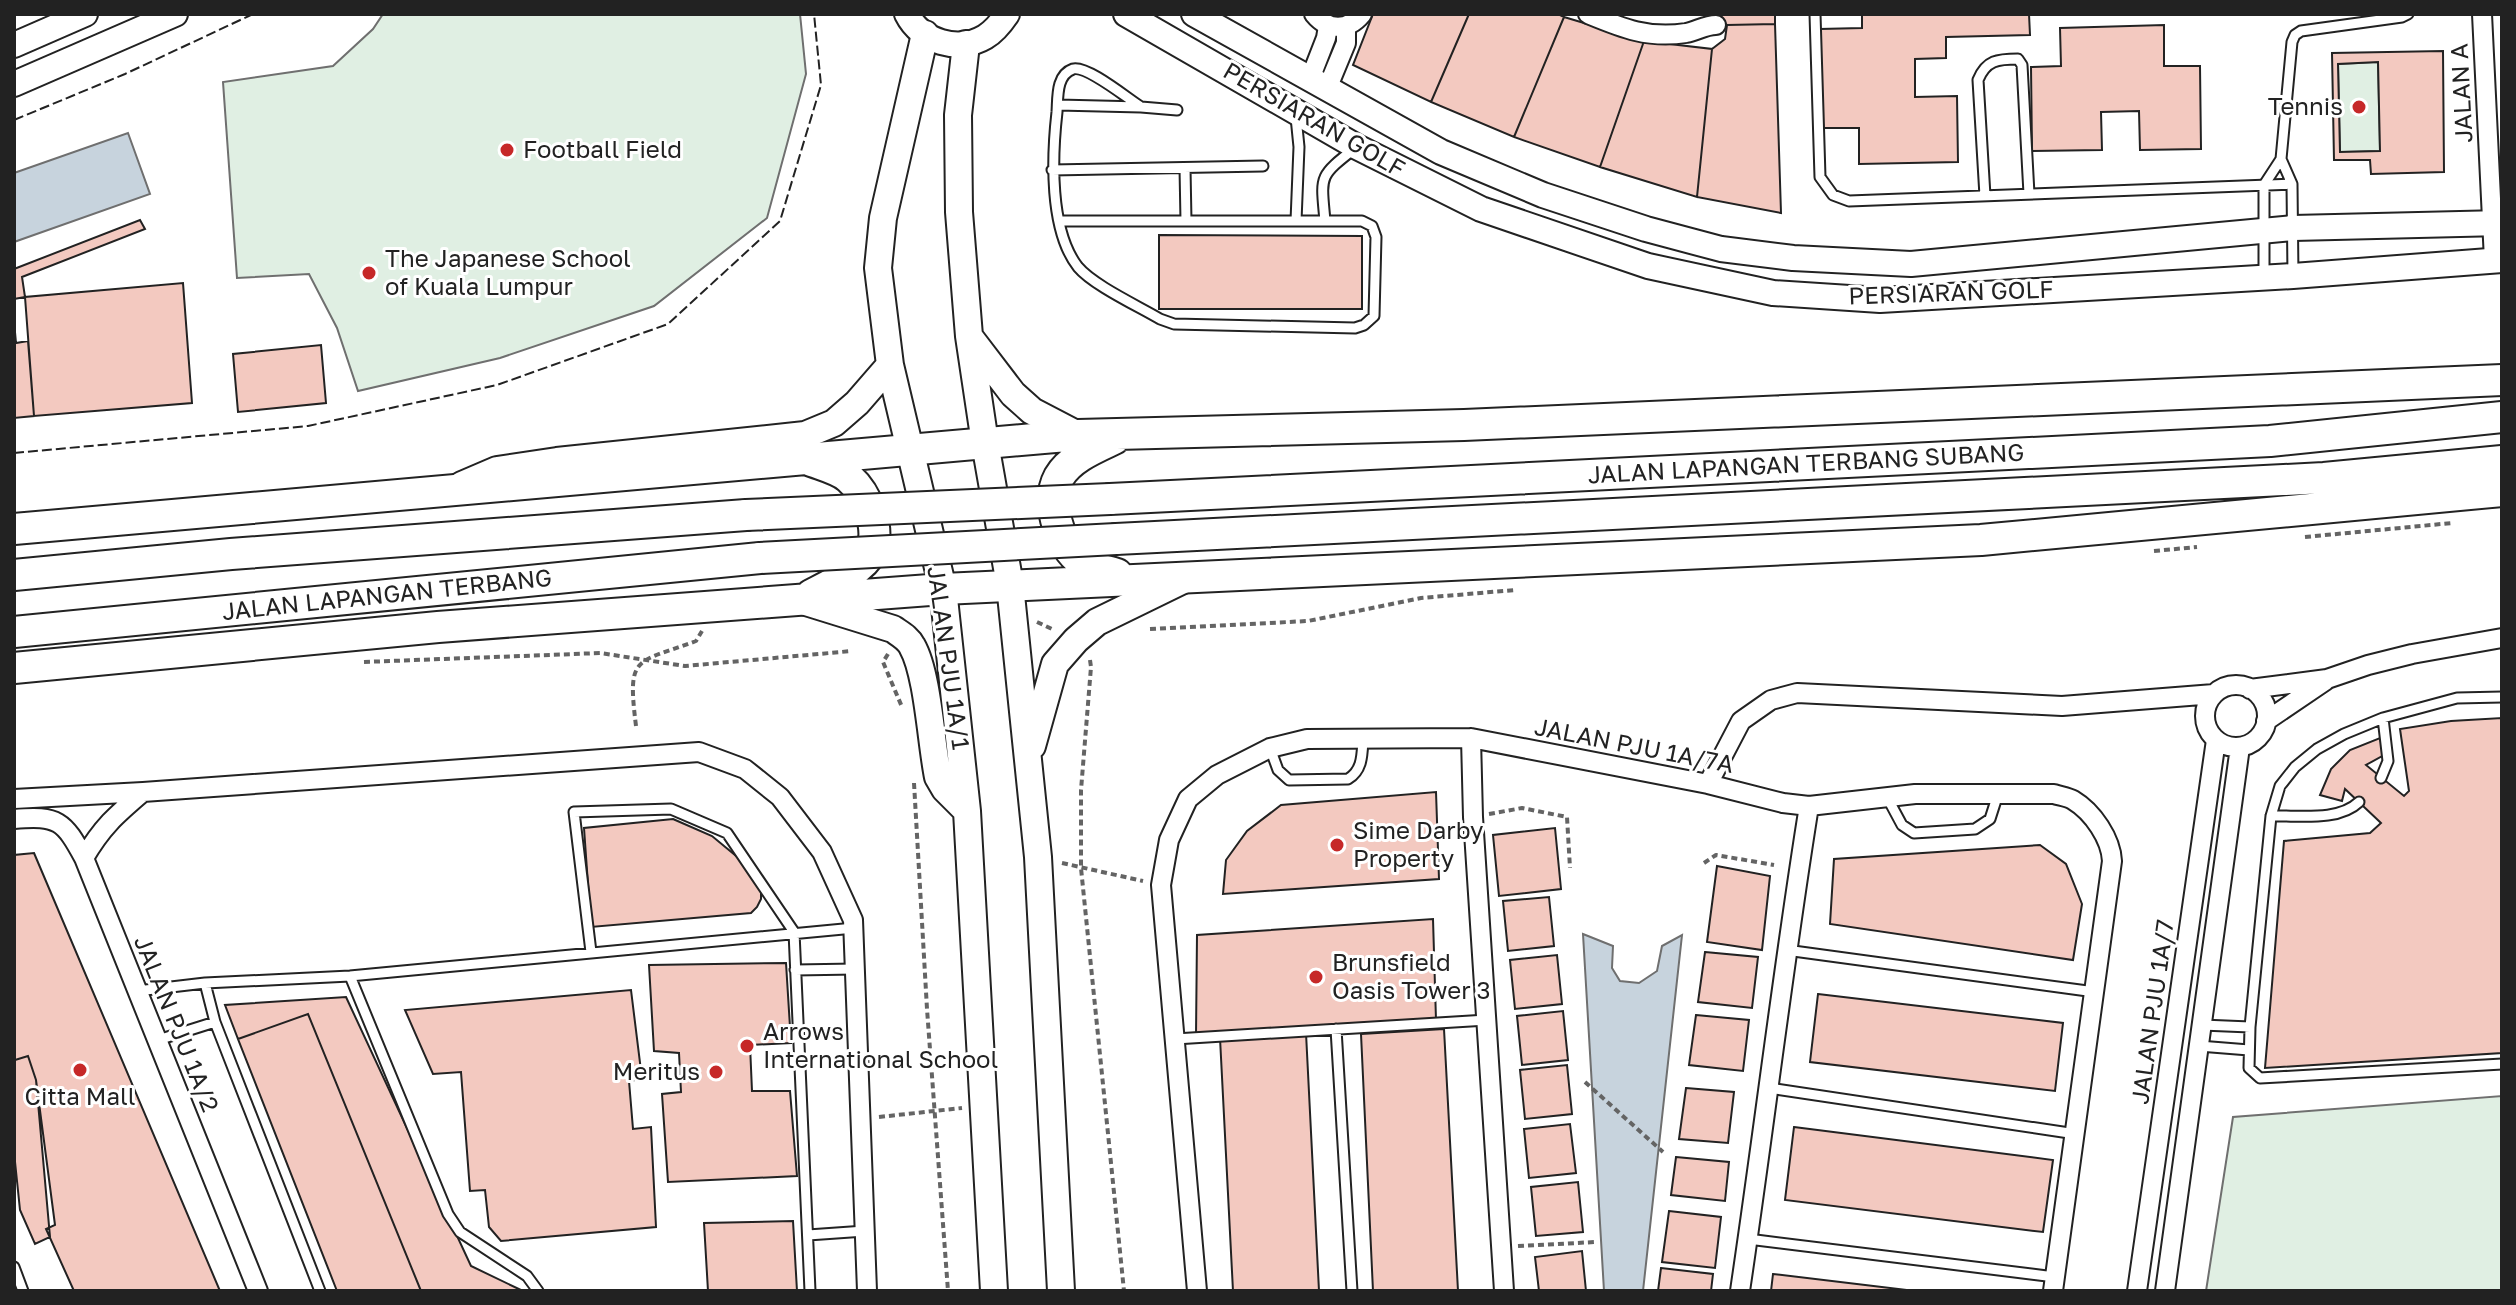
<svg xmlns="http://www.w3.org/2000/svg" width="2516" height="1305" font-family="'Golos Text',sans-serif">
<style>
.green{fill:#e0efe3;stroke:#6f6f6f;stroke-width:2}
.water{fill:#c7d3dd;stroke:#6f6f6f;stroke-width:2}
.building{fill:#f3c9c0;stroke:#222;stroke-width:2;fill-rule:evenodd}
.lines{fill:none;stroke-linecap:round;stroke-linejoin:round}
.service-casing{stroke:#222;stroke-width:13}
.minor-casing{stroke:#222;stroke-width:22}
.tertiary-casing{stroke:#222;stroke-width:28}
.secondary-casing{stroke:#222;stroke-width:30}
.primary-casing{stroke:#222;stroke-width:34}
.path{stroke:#646464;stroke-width:4;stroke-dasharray:6 4;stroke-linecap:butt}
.service{stroke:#fff;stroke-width:9}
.minor{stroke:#fff;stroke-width:18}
.tertiary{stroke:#fff;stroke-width:24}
.secondary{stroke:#fff;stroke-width:26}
.primary{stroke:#fff;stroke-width:30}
.primary-bridge-casing{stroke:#222;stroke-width:34;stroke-linecap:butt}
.primary-bridge{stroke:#fff;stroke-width:30}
.fence{stroke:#222;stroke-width:2;stroke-dasharray:10 4;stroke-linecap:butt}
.poi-dot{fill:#c62828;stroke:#fff;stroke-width:3}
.labels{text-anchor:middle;stroke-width:6;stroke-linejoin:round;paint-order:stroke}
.street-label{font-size:24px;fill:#222;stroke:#fff}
.poi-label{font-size:24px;fill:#222;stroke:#fff;text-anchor:start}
</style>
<rect width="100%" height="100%" fill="#fff"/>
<path class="green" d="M383,14H800L806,74L767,218L654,306L500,358L358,391L337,328L309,274L237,278L223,82L333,66L373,29Z
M2378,62L2380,151L2340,152L2338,64Z
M2502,1096V1291H2206L2233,1117Z"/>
<path class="water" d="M128,133L150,194L14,242V173Z
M1583,934L1613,946L1612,968L1620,981L1639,983L1657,971L1662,946L1682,935L1643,1291H1604Z"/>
<path class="building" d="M1373,14H1469L1431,102L1353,65Z
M1469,14H1558L1564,17L1514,137L1431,102Z
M1707,14H1775V24L1727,25Z
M1862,14H2029L2030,35L1946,37V58L1915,59V97L1957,96L1958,162L1859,164V128H1821L1820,29L1862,28Z
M1564,17L1644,41L1600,167L1514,137Z
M1775,24L1781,213L1697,197L1712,49L1725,39L1727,25Z
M2164,25V66H2200L2201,149L2140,150L2139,111L2101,112L2102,150L2032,151L2031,67L2061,66L2060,28Z
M1644,41L1712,49L1697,197L1600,167Z
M2443,51L2444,172L2371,174L2370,160H2334L2332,53ZM2378,62L2380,151L2340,152L2338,64Z
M140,220L145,229L22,277L25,297L14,299V269Z
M1159,235L1362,236V309H1159Z
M183,283L192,403L34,416L25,297Z
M14,321L16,343L28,341L34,416L14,418Z
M321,345L326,403L238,412L233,354Z
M2502,718V1053L2265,1068L2284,841L2370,833L2381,823L2345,789L2342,801L2320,795L2331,769L2350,750L2380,738L2384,755L2366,765L2404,796L2409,791L2400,729L2451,721Z
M1436,792L1439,879L1223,894L1226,860L1247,831L1281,805Z
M673,819L712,836L747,865L761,888V899L757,907L751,913L591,927L584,828Z
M1555,828L1561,889L1499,896L1493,835Z
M2040,845L2066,864L2082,904L2073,960L1830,924L1834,859Z
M34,853L220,1291H74L46,1229L55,1225L36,1080L28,1056L15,1060L14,1058V855Z
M1717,866L1770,876L1762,950L1707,942Z
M1549,897L1554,946L1508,951L1503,901Z
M1433,919L1436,1020L1196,1035L1197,935Z
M1705,952L1758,957L1752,1008L1698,1002Z
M1557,955L1562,1004L1515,1009L1510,960Z
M786,963L791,1043L750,1045L752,1091H790L797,1176L668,1182L662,1094L681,1092L679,1053L654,1051L649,965Z
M631,990L642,1079L629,1081L633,1129L651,1127L656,1227L501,1241L489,1227L485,1190L470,1191L461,1072L433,1074L405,1010Z
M1818,994L2063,1023L2055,1091L1810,1062Z
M346,997L471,1266L523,1291H421L308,1014L238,1039L225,1005Z
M1563,1011L1568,1060L1522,1065L1517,1016Z
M308,1014L421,1291H337L238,1039Z
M1696,1015L1749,1020L1743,1071L1689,1065Z
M1444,1029L1458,1291H1373L1361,1034Z
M1306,1033L1319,1291H1233L1220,1038Z
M28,1056L36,1080L50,1237L35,1244L20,1210L14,1152V1058L15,1060Z
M1567,1065L1572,1114L1525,1119L1520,1070Z
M1686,1088L1734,1092L1728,1143L1679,1139Z
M1570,1124L1576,1173L1529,1178L1524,1129Z
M1794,1127L2053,1160L2043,1232L1785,1200Z
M1676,1157L1729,1162L1725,1201L1671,1195Z
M1578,1182L1583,1232L1536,1236L1531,1187Z
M1669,1211L1721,1217L1715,1268L1662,1262Z
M793,1221L797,1291H708L704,1223Z
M1582,1251L1586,1291H1539L1535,1257Z
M1661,1268L1713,1274L1711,1291H1658Z
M1773,1274L1915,1291H1771Z"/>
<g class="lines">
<defs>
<path id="service" d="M1815,14L1820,177L1833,195L1849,201L2292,184
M1058,105L1141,107C1128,99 1087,65 1073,69C1056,75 1058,97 1057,112C1052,156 1049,230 1078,267C1093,285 1138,306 1160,319L1174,324L1355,328L1364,325L1374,316L1376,237L1372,226L1362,221H1060
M1141,107L1177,110
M1185,168L1186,221
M1052,170L1263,166
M1985,196L1978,80C1986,60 1998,59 2018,59L2022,65L2029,194
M1296,221L1299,147L1296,117
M1325,221C1321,176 1318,177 1354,149
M2264,274V185L2281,159
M2293,276L2292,184L2281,159L2292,42L2295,35L2301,31L2402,17L2408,14
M2502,697L2457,698L2383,718L2344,734L2317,749L2295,767L2280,786L2271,816L2250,1027L2249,1068L2260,1078L2502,1064
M1270,748L1278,770L1289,780L1348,779C1363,770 1362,754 1363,739
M2381,778L2388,761L2383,718
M1887,797L1902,825L1914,833L1975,829L1990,819L1998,794
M2271,816C2298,815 2338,822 2359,802
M1786,950L2095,992
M591,952L574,812L671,809L727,833L794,932L810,1291
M795,970L855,969
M350,976L448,1214L460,1232L527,1276L538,1291
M137,991L205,983L350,976L854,928
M215,1022L320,1291
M2202,1025L2250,1027
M1336,1029L1352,1291
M1175,1039L1487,1020
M158,1040L215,1022L205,983
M2199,1046L2249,1050
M1769,1088L2076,1134
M808,1235L865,1231
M1748,1239L2055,1277
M14,1267L23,1291"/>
<path id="minor" d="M1314,14C1328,31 1348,31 1362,14
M1588,14C1622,28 1648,39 1686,33C1697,31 1705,25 1716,25
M2482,14L2494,260
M1310,79L1326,38L1328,26
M1327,89L1346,43V26
M2205 716a31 31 0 1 1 62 0a31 31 0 1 1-62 0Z
M2250,689L2327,679L2368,665L2412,654L2502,638
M2266,721L2325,681
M1471,738L1473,817L1504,1291
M1708,784L1741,721L1771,700L1797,693L2062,706L2214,694
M14,799L143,792L699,752L745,769L780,797L822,852L853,920L867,1291
M14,819C58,815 64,821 84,858L258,1291
M84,858C102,827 116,815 143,792
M1197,1291L1161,885L1169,840L1188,799L1217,775L1270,748L1307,739L1471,738L1708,784L1783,803L1809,806L1915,794H2054C2060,796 2068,797 2073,800C2093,812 2111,839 2112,861L2053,1291
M1740,1291C1764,1130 1783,967 1809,806
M2137,1291L2216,740
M2165,1291L2240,747"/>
<path id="tertiary" d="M907,14C921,42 958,53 985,37C995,31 1001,23 1007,14
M1126,14L1357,147L1481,209L1648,266L1773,293L1880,300L2293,276L2502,260
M1194,14L1441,152L1543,195L1646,229L1721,249L1793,258L1911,264L2293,228L2502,223
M14,45L85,14
M14,84L175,14"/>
<path id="secondary" d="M925,34L883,218L878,268L890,365L943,589L967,811L994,1291
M966,44L958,115L959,212L969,336L985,443L1010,585L1038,857L1061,1291
M971,339L1013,394L1032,411L1078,435
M462,485L497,470L557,461L805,435L834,423L857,403L890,365
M806,602L893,629C900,634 908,638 912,646C928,674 931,743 938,777L945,789L967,811
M1032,746L1055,664L1076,640L1097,622L1183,580"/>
<path id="primary" d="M1114,439C1095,448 1070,458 1059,477C1046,501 1058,540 1077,558C1086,567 1104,570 1117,574
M809,460C821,465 839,469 849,478C867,494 881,528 871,552C863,570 828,586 811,595
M1110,499L2270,441L2502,417
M14,529L1078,435L1464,425L2502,380
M1116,539L2324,478L2502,461
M14,575L231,554L746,515
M14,632L760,558
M14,668L438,627L943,589L1981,540L2502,491"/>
</defs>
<use href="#service" class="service-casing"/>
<use href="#minor" class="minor-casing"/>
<use href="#tertiary" class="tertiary-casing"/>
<use href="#secondary" class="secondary-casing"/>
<use href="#primary" class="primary-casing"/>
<path class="path" d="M2305,537L2452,523
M2154,551L2197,547
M1037,622L1054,630
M1150,629L1308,621L1421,598L1515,590
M888,654L883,662L902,707
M1090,660L1091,667L1081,790V868L1124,1291
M364,662L600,653L685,666L852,651
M636,726C627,654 635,664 696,641L702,631
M914,783L927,1009L948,1291
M1489,814L1522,808L1567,817L1570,868
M1062,863L1143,881
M1704,863L1716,855L1774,865
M1585,1082L1663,1152
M879,1117L962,1108
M1518,1246L1596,1242"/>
<use href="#service" class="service"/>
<use href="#minor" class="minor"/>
<use href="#tertiary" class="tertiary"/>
<use href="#secondary" class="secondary"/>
<use href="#primary" class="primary"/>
<defs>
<path id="primary-bridge" d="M746,515L1110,499
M760,558L1116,539"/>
</defs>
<use href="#primary-bridge" class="primary-bridge-casing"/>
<use href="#primary-bridge" class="primary-bridge"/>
<path class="fence" d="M14,120L125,74L253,14
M14,453L308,426L497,385L668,324L780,221L821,85L814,14"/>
</g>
<g class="poi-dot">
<circle cx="2359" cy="107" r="8"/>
<circle cx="507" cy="150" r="8"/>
<circle cx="369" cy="273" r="8"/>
<circle cx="1337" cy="845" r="8"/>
<circle cx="1316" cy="977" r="8"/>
<circle cx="747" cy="1046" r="8"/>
<circle cx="80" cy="1070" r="8"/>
<circle cx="716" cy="1072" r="8"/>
</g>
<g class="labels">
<g class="street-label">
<text transform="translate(2462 93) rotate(-93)" y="8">JALAN A</text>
<text transform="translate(1314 120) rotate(30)" y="8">PERSIARAN GOLF</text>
<text transform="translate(1951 293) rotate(-2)" y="8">PERSIARAN GOLF</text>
<text transform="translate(1806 464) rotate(-3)" y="8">JALAN LAPANGAN TERBANG SUBANG</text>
<text transform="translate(387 595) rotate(-6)" y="8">JALAN LAPANGAN TERBANG</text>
<text transform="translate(948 658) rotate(82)" y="8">JALAN PJU 1A/1</text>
<text transform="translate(1634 746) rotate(11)" y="8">JALAN PJU 1A/7A</text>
<text transform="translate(2153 1012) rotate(-82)" y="8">JALAN PJU 1A/7</text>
<text transform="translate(176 1024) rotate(68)" y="8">JALAN PJU 1A/2</text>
</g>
<g class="poi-label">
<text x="2343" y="115" text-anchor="end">Tennis</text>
<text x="523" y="158">Football Field</text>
<text x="385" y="267">The Japanese School<tspan x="385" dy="28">of Kuala Lumpur</tspan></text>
<text x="1353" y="839">Sime Darby<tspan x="1353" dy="28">Property</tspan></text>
<text x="1332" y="971">Brunsfield<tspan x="1332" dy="28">Oasis Tower 3</tspan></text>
<text x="763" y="1040">Arrows<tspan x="763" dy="28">International School</tspan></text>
<text x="700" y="1080" text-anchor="end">Meritus</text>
<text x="80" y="1105" text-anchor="middle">Citta Mall</text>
</g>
</g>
<rect width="2516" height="1305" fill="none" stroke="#222222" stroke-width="32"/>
</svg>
